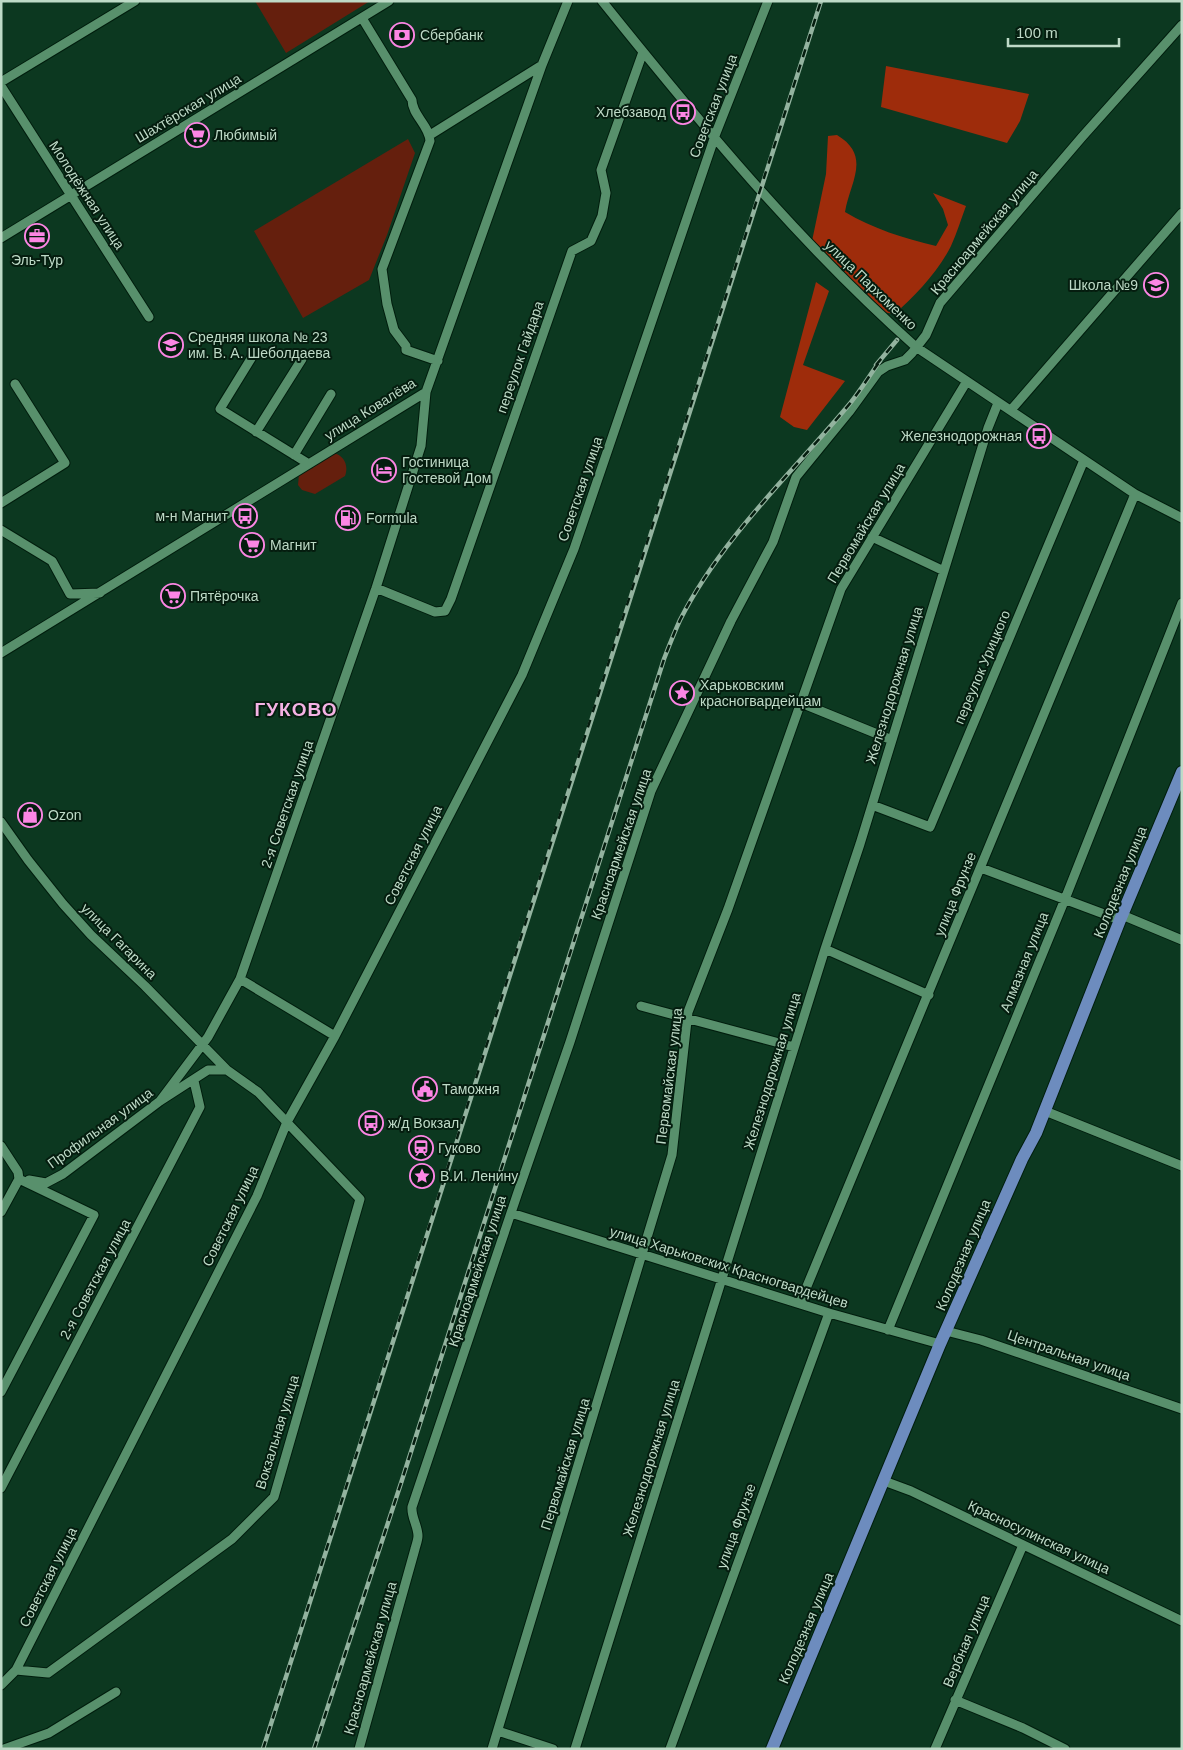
<svg xmlns="http://www.w3.org/2000/svg" width="1183" height="1750" font-family="Arial,sans-serif">
<style>
.green{fill:#651f0d}
.forest{fill:#9e2c0b}
.lines{fill:none;stroke-linecap:round;stroke-linejoin:round}
.minor-casing{stroke:#011d0d;stroke-width:11}
.major-casing{stroke:#011d0d;stroke-width:14}
.minor{stroke:#58906c;stroke-width:9}
.major{stroke:#6d8cbe;stroke-width:12}
.rail-casing{stroke:#93b39f;stroke-width:4.5}
.rail{stroke:#051d0f;stroke-width:2.5;stroke-dasharray:8;stroke-linecap:butt}
.labels{text-anchor:middle;stroke-width:4;stroke-linejoin:round;paint-order:stroke}
.poi-label{font-size:14px;fill:#bedac7;stroke:#051d0f;text-anchor:start}
.street-label{font-size:14px;fill:#bedac7;stroke:#051d0f}
.district-label{font-size:19px;font-weight:bold;letter-spacing:1px;fill:#f4b2e4;stroke:#051d0f}
</style>
<rect width="100%" height="100%" fill="#0c3820"/>
<path class="green" d="M255,1H370L286,53Z
M408,139L415,153L387,235L369,280L303,318L254,231Z
M334,453C344,456 349,465 345,476L315,494L302,490L298,485L299,474Z"/>
<path class="forest" d="M886,66L1029,94L1020,121L1007,143L881,107Z
M837,135C872,156 850,182 845,212C873,229 904,238 936,246L948,225L943,209L933,193L966,206C961,219 957,233 951,246C939,270 915,297 894,314L883,312L812,241L826,174L828,136Z
M816,282L829,291L803,365L845,381L807,430L794,427L780,417Z"/>
<g class="lines">
<defs>
<path id="minor" d="M602,1C700,123 799,243 916,347L1135,494L1182,518
M362,18L412,100C412,115 429,125 430,141L382,269L387,304L394,330L406,346V350L438,361
M1,82L135,1
M1,86L149,317
M430,135L542,65
M1,238L389,1
M252,357L220,409L309,464
M1011,410L1182,213
M256,432L302,359
M294,455L331,394
M1,503L65,463L15,384
M1,530L52,561L70,594L100,593
M872,537L944,571
M376,588L435,612L445,611L451,599L572,251L591,241L602,216L606,193L601,170L643,52
M1,653L426,392L542,65L568,1
M801,703L892,740
M872,805L930,827L1084,460
M1,822L28,860L63,904L91,935L145,986L227,1070L258,1092L360,1199L274,1497L232,1539L48,1673L16,1670
M981,868L1120,920
M1122,915L1182,940
M825,949L929,995
M240,979L335,1036
M641,1006L794,1047
M160,1101L208,1037L240,979L376,588L421,446L426,392
M1045,1111L1182,1166
M1,1146L18,1172L19,1179
M29,1180L46,1183L63,1174L160,1101L208,1070H227
M1,1212L19,1179
M511,1213L829,1313L940,1344
M800,1303L1135,494
M888,1330L1065,899L1182,603
M946,1331L981,1340L1182,1409
M1,1392L94,1215L19,1179
M884,1481L911,1491L1182,1621
M1,1488L200,1107L194,1081
M1,1685L16,1670L257,1196L287,1122L335,1036L522,675L574,549L716,133L768,1
M955,1700L1023,1728L1065,1749
M498,1731L553,1749
M4,1749L49,1733L116,1692
M359,1749L415,1549C416,1545 418,1540 418,1536C418,1526 411,1517 412,1507L517,1195L570,1042L651,791L731,621L773,542L796,477L849,412L878,372L887,366L905,360L912,353L926,335L940,303L1082,137L1182,25
M492,1749L672,1155L688,1012L728,909L841,589L967,381
M575,1749L825,949L860,844L988,428L998,403
M670,1749L829,1313
M935,1749L1023,1545"/>
<path id="major" d="M772,1749L940,1344L1022,1159L1036,1133L1120,920L1182,772"/>
</defs>
<use href="#minor" class="minor-casing"/>
<use href="#major" class="major-casing"/>
<use href="#minor" class="minor"/>
<use href="#major" class="major"/>
<defs>
<path id="rail" d="M876,365L897,340
M263,1749C448,1166 633,583 821,1
M314,1749L402,1480L664,659C669,646 674,633 680,620C721,539 789,476 847,407C859,393 869,376 880,361"/>
</defs>
<use href="#rail" class="rail-casing"/>
<use href="#rail" class="rail"/>
</g>
<defs>
<symbol id="bank-ring" viewBox="-11 -11 22 22"><circle r="9.5" fill="#051d0f" stroke="#fc86e4" stroke-width="1.5"/><path d="M-6-4H6V4H-6ZM0-2.3a2.3 2.3 0 1 0 0 4.6a2.3 2.3 0 1 0 0-4.6Z" fill="#fc86e4"/></symbol>
<symbol id="bus-ring" viewBox="-11 -11 22 22"><circle r="9.5" fill="#051d0f" stroke="#fc86e4" stroke-width="1.5"/><path d="M-5-6H5V4H4V6H2V4H-2V6H-4V4H-5ZM-3.5-4V0h7V-4ZM-3.5 1.2v1.5H-2V1.2ZM2 1.2v1.5H3.5V1.2Z" fill="#fc86e4"/></symbol>
<symbol id="supermarket-ring" viewBox="-11 -11 22 22"><circle r="9.5" fill="#051d0f" stroke="#fc86e4" stroke-width="1.5"/><path d="M-6-5.5h2.5l.6 2H6L4.5 2H-2.5L-4.4-4H-6ZM-1.5 3.2a1.3 1.3 0 1 0 .1 0ZM3 3.2a1.3 1.3 0 1 0 .1 0Z" fill="#fc86e4"/></symbol>
<symbol id="office-ring" viewBox="-11 -11 22 22"><circle r="9.5" fill="#051d0f" stroke="#fc86e4" stroke-width="1.5"/><path d="M-6-3h4V-5.5h4V-3h4V5H-6ZM-1-4.5V-3h2v-1.5ZM-6 0V1H6V0Z" fill="#fc86e4"/></symbol>
<symbol id="school-ring" viewBox="-11 -11 22 22"><circle r="9.5" fill="#051d0f" stroke="#fc86e4" stroke-width="1.5"/><path d="M0-5L7-2L0 1L-7-2ZM-4 1L0 2.5L4 1V4Q0 6-4 4Z" fill="#fc86e4"/></symbol>
<symbol id="hotel-ring" viewBox="-11 -11 22 22"><circle r="9.5" fill="#051d0f" stroke="#fc86e4" stroke-width="1.5"/><path d="M-6-4.5h1.5V1H6V5H4.5V3h-9V5H-6ZM-4 0a1.8 1.8 0 1 1 3.6 0ZM.5 0V-2.5h3Q6-2.5 6 0Z" fill="#fc86e4"/></symbol>
<symbol id="fuel-ring" viewBox="-11 -11 22 22"><circle r="9.5" fill="#051d0f" stroke="#fc86e4" stroke-width="1.5"/><path d="M-5.5-6h7V0h2V4h1.3V-2.5L3-4.5l.8-.8L6-3V5H2.5V1h-1V6h-7ZM-4.2-4.7v3.2H.2V-4.7Z" fill="#fc86e4"/></symbol>
<symbol id="sight-ring" viewBox="-11 -11 22 22"><circle r="9.5" fill="#051d0f" stroke="#fc86e4" stroke-width="1.5"/><path d="M0-6L1.8-2.2L6-1.7L2.9 1.2L3.7 5.4L0 3.3L-3.7 5.4L-2.9 1.2L-6-1.7L-1.8-2.2Z" fill="#fc86e4"/></symbol>
<symbol id="shop-ring" viewBox="-11 -11 22 22"><circle r="9.5" fill="#051d0f" stroke="#fc86e4" stroke-width="1.5"/><path d="M-5-2.5h2.3a2.7 3.5 0 0 1 5.4 0H5L5.5 6h-11ZM-1.5-2.5h3a1.5 2.3 0 0 0-3 0Z" fill="#fc86e4"/></symbol>
<symbol id="civic-ring" viewBox="-11 -11 22 22"><circle r="9.5" fill="#051d0f" stroke="#fc86e4" stroke-width="1.5"/><path d="M-.6-6.5H3V-4.5H.6V-3L4-1V1h2V6H-6V1h2V-1L-.6-3ZM-1.2 2.5V6h2.4V2.5Z" fill="#fc86e4"/></symbol>
<symbol id="station-ring" viewBox="-11 -11 22 22"><circle r="9.5" fill="#051d0f" stroke="#fc86e4" stroke-width="1.5"/><path d="M-3-6H3Q5-6 5-4V2Q5 4 3 4L4.5 6H3L1.5 4h-3L-3 6H-4.5L-3 4Q-5 4-5 2V-4Q-5-6-3-6ZM-3.5-4v3h7v-3ZM-3.5 1v1.5H-2V1ZM2 1v1.5H3.5V1Z" fill="#fc86e4"/></symbol>
</defs>
<g fill-rule="evenodd">
<use href="#bank-ring" x="388" y="21" width="28" height="28"/>
<use href="#bus-ring" x="669" y="98" width="28" height="28"/>
<use href="#supermarket-ring" x="183" y="121" width="28" height="28"/>
<use href="#office-ring" x="23" y="222" width="28" height="28"/>
<use href="#school-ring" x="1142" y="271" width="28" height="28"/>
<use href="#school-ring" x="157" y="331" width="28" height="28"/>
<use href="#bus-ring" x="1025" y="422" width="28" height="28"/>
<use href="#hotel-ring" x="370" y="456" width="28" height="28"/>
<use href="#bus-ring" x="231" y="502" width="28" height="28"/>
<use href="#fuel-ring" x="334" y="504" width="28" height="28"/>
<use href="#supermarket-ring" x="238" y="531" width="28" height="28"/>
<use href="#supermarket-ring" x="159" y="582" width="28" height="28"/>
<use href="#sight-ring" x="668" y="679" width="28" height="28"/>
<use href="#shop-ring" x="16" y="801" width="28" height="28"/>
<use href="#civic-ring" x="411" y="1075" width="28" height="28"/>
<use href="#bus-ring" x="357" y="1109" width="28" height="28"/>
<use href="#station-ring" x="407" y="1134" width="28" height="28"/>
<use href="#sight-ring" x="408" y="1162" width="28" height="28"/>
</g>
<g class="labels">
<g class="poi-label">
<text x="420" y="40">Сбербанк</text>
<text x="666" y="117" text-anchor="end">Хлебзавод</text>
<text x="214" y="140">Любимый</text>
<text x="37" y="265" text-anchor="middle">Эль-Тур</text>
<text x="1138" y="290" text-anchor="end">Школа №9</text>
<text x="188" y="342">Средняя школа № 23<tspan x="188" dy="16">им. В. А. Шеболдаева</tspan></text>
<text x="1022" y="441" text-anchor="end">Железнодорожная</text>
<text x="402" y="467">Гостиница<tspan x="402" dy="16">Гостевой Дом</tspan></text>
<text x="228" y="521" text-anchor="end">м-н Магнит</text>
<text x="366" y="523">Formula</text>
<text x="270" y="550">Магнит</text>
<text x="190" y="601">Пятёрочка</text>
<text x="700" y="690">Харьковским<tspan x="700" dy="16">красногвардейцам</tspan></text>
<text x="48" y="820">Ozon</text>
<text x="442" y="1094">Таможня</text>
<text x="388" y="1128">ж/д Вокзал</text>
<text x="438" y="1153">Гуково</text>
<text x="440" y="1181">В.И. Ленину</text>
</g>
<g class="street-label">
<text transform="translate(713 106) rotate(-69)" y="5">Советская улица</text>
<text transform="translate(188 108) rotate(-31)" y="5">Шахтёрская улица</text>
<text transform="translate(87 195) rotate(57)" y="5">Молодёжная улица</text>
<text transform="translate(984 232) rotate(-50)" y="5">Красноармейская улица</text>
<text transform="translate(871 285) rotate(44)" y="5">улица Пархоменко</text>
<text transform="translate(520 357) rotate(-71)" y="5">переулок Гайдара</text>
<text transform="translate(370 409) rotate(-32)" y="5">улица Ковалёва</text>
<text transform="translate(580 489) rotate(-71)" y="5">Советская улица</text>
<text transform="translate(866 523) rotate(-59)" y="5">Первомайская улица</text>
<text transform="translate(982 667) rotate(-67)" y="5">переулок Урицкого</text>
<text transform="translate(894 685) rotate(-73)" y="5">Железнодорожная улица</text>
<text transform="translate(287 804) rotate(-71)" y="5">2-я Советская улица</text>
<text transform="translate(621 844) rotate(-71)" y="5">Красноармейская улица</text>
<text transform="translate(413 855) rotate(-63)" y="5">Советская улица</text>
<text transform="translate(1120 882) rotate(-68)" y="5">Колодезная улица</text>
<text transform="translate(955 894) rotate(-68)" y="5">улица Фрунзе</text>
<text transform="translate(119 941) rotate(45)" y="5">улица Гагарина</text>
<text transform="translate(1024 962) rotate(-68)" y="5">Алмазная улица</text>
<text transform="translate(772 1071) rotate(-73)" y="5">Железнодорожная улица</text>
<text transform="translate(669 1076) rotate(-83)" y="5">Первомайская улица</text>
<text transform="translate(100 1128) rotate(-36)" y="5">Профильная улица</text>
<text transform="translate(230 1216) rotate(-64)" y="5">Советская улица</text>
<text transform="translate(963 1255) rotate(-67)" y="5">Колодезная улица</text>
<text transform="translate(729 1267) rotate(17)" y="5">улица Харьковских Красногвардейцев</text>
<text transform="translate(477 1271) rotate(-72)" y="5">Красноармейская улица</text>
<text transform="translate(95 1279) rotate(-62)" y="5">2-я Советская улица</text>
<text transform="translate(1069 1355) rotate(19)" y="5">Центральная улица</text>
<text transform="translate(277 1432) rotate(-73)" y="5">Вокзальная улица</text>
<text transform="translate(651 1458) rotate(-73)" y="5">Железнодорожная улица</text>
<text transform="translate(565 1464) rotate(-73)" y="5">Первомайская улица</text>
<text transform="translate(736 1526) rotate(-70)" y="5">улица Фрунзе</text>
<text transform="translate(1039 1537) rotate(25)" y="5">Красносулинская улица</text>
<text transform="translate(48 1577) rotate(-63)" y="5">Советская улица</text>
<text transform="translate(806 1628) rotate(-67)" y="5">Колодезная улица</text>
<text transform="translate(966 1641) rotate(-67)" y="5">Вербная улица</text>
<text transform="translate(370 1658) rotate(-74)" y="5">Красноармейская улица</text>
</g>
<g class="district-label">
<text x="296" y="716">ГУКОВО</text>
</g>
</g>
<rect width="1183" height="1750" fill="none" stroke="#bedac7" stroke-width="5"/>
<path d="M1008 38v8h111v-8" fill="none" stroke="#bedac7" stroke-width="2.5"/>
<text x="1016" y="38" font-size="15" fill="#bedac7" stroke="#051d0f" stroke-width="4" paint-order="stroke">100 m</text>
</svg>
